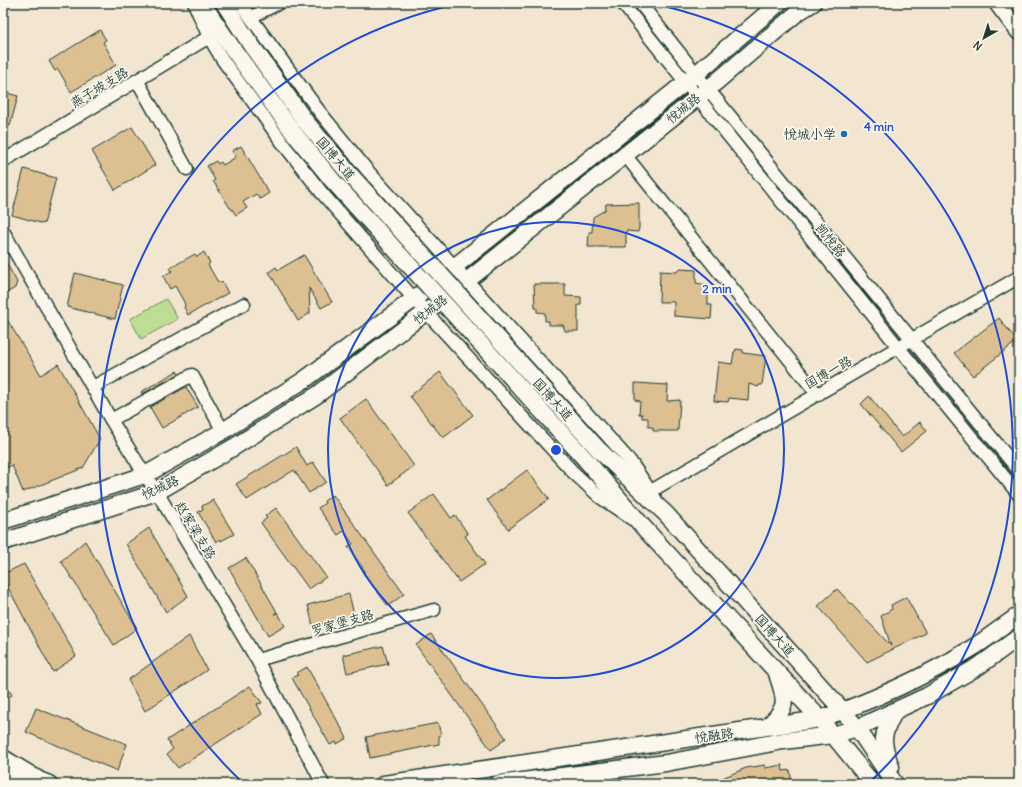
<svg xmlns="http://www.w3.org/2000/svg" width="1022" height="787" font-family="Delius,'LXGW WenKai TC',sans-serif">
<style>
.green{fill:#bedc93;stroke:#6e8c64}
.building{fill:#ddc092;stroke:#1f3d34}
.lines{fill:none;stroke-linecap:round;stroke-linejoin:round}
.minor-casing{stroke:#1f3d34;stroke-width:15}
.major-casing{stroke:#1f3d34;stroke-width:19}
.minor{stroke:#fbf7ec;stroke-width:12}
.major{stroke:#fbf7ec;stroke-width:16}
.major-bridge-casing{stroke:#1f3d34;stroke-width:19;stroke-linecap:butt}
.major-bridge{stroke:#fbf7ec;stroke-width:16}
.ring{fill:none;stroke:#1d4ed8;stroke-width:2}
.poi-dot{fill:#1f6fb2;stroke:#fbf7ec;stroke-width:1.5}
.labels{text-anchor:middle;stroke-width:3.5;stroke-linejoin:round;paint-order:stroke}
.street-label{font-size:13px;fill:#1f3d34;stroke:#fbf7ec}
.poi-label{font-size:13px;fill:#1f3d34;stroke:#fbf7ec;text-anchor:end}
.centre{fill:#1d4ed8;stroke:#fbf7ec;stroke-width:2}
.ring-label{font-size:12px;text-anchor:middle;font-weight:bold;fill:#1d4ed8;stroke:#fbf7ec;stroke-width:3.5;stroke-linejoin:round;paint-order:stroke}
</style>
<rect width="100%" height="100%" fill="#f2e6d1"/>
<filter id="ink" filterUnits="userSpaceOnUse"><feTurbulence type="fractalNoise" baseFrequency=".025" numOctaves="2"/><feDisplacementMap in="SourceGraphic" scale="8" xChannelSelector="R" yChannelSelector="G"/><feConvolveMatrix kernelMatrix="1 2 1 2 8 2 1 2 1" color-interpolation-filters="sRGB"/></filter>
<g filter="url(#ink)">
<path class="green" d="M166,299L178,319L141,339L130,319Z"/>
<path class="building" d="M100,30L106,40L103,42L116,65L71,92L58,69L55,71L49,61Z
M3,92L18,96L10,126L3,124Z
M132,127L155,165L115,190L92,151Z
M241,146L269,193L260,199L256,194L243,202L247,208L236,215L231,208H230L213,181L215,180L207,166L216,161L218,164L221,162L223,165L236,157L232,151Z
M24,169L56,178L44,224L12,215Z
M639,203V228L638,232L626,231V247H588L589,232H592L593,217L605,210L606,204Z
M204,252L210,263L208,265L218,282H222L228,293L188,315L184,307L185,306L184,302L175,286L170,289L163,276L172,271L170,268L195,254L197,257Z
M304,255L332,302L321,308L309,288L310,313L298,321L269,272L276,267L278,270Z
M3,257L17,282L15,288L3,295Z
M679,269L696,270V283L708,285V305H712L711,319L674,316V302H659L660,271L677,272Z
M75,273L123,285L115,319L67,307Z
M534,284H565V296L581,297V305H578V331H565L563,325H549V321H545V313L537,312V308H535Z
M3,313L41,375L58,364L100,439L83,468L23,492L12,465L3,470Z
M999,318L1017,341L973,376L954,353Z
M736,349L743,350V353L766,356L762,385H759L758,387L749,384L748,400L729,398L728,402L714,401L718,362L732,364L734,352H735Z
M177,371L179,374L142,394L141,392Z
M440,372L473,415L443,438L410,396Z
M635,383L668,385L667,401L680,400L678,431H653V427H648V418H642V414H639L640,401L635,400Z
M186,387L198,407L162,428L150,407Z
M869,396L902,437L920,422L927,431L901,452L861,404Z
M366,399L414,466L388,485L340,418Z
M296,447L307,466L313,462L326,482L309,493L294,470L247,500L236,484Z
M527,470L549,499L508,529L487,500Z
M434,494L451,518L455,515L468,534L465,536L485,564L459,582L408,513Z
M333,495L404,594L388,606L363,572L365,571L348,547L353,544L344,531L338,535L318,508L325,503L324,501Z
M213,500L234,534L221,541L220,539L216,542L198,512L203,509L202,506Z
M276,508L326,577L309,589L261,523L267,518L265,516Z
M149,528L188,596L166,612L126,544Z
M85,541L137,628L114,645L61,561Z
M246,558L277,612L274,614L278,613L285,626L268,636L229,568Z
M24,564L76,656L53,672L3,578V574Z
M837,589L891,646L881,616L892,609L891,605L906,597L926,633L867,662L818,606Z
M349,594L354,615L313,626L308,605Z
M431,634L506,738L500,742L501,743L491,750L416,645Z
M189,636L207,670L145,711L128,680Z
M383,646L388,664L347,673L343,655Z
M307,667L347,738L337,744L336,742L330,745L292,678L298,675L297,673Z
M3,680L12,695L3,701Z
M250,686L262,703L257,704L262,714L178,768L167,754L173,749L167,740Z
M36,708L127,744L117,771L26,732Z
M438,723L441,735L439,736V744L370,758L366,737Z
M765,765V768L782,765L783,771L790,770L792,784H708L746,768Z"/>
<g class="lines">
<defs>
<path id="minor" d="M194,3L209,37L222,59L282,142L322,193L414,299L573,472L600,497L632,519
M240,3L319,111L367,170L630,461L655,498
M622,3L899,348L1019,495
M640,3L708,89L1019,471
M251,17L279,3
M137,80L187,169
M625,155L818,395
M3,161L209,37
M3,231L111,420L145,475L157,492L257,660L323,784
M93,387L244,304
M111,420L192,375L223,431
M651,491L1019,277
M257,660L434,610"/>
<path id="major" d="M202,3L233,49L293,132
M224,3L249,42L305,121
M997,3L1019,32
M599,450L667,515L843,711L857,728L895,784
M586,460L644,528L820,719L873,784
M3,521L145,475L223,431L304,380L414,299L696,74L779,3
M3,542L157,492L234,447L317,395L468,280L708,89L797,13L813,3
M767,727C787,708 787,703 778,677
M3,758L41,781L49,784
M891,767C881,740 881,736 895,711
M3,775L19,784
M384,784L820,719C872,701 922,678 969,650C986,640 1003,626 1019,615
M498,784L666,763L783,741L833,735L857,728L927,696L979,666L1019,637"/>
</defs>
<use href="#minor" class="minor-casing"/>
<use href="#major" class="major-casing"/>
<use href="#minor" class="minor"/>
<use href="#major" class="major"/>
<defs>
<path id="major-bridge" d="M305,121L347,171L599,450
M293,132L333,181L586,460"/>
</defs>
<use href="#major-bridge" class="major-bridge-casing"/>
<use href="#major-bridge" class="major-bridge"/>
</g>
</g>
<g class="ring">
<circle cx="556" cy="450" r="228"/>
<path d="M241 781A457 457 0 0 1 457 4M655 4A457 457 0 0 1 871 781"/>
</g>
<circle class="poi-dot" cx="844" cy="134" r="4"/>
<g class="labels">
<g class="street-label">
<text transform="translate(99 87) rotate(-31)" y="5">燕子坡支路</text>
<text transform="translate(683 108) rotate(-39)" y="5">悦城路</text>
<text transform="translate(336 158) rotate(50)" y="5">国博大道</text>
<text transform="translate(831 240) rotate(51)" y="5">凯悦路</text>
<text transform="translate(430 309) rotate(-38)" y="5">悦城路</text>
<text transform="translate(828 372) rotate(-30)" y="5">国博一路</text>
<text transform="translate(553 399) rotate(48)" y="5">国博大道</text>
<text transform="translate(160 487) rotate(-25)" y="5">悦城路</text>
<text transform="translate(196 530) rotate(59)" y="5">赵家梁支路</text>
<text transform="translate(342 622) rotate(-16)" y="5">罗家堡支路</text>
<text transform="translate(775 635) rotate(48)" y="5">国博大道</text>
<text transform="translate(714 735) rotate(-8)" y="5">悦融路</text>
</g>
<g class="poi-label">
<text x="836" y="139">悦城小学</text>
</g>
</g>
<circle cx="556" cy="450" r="6" class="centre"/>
<g class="ring-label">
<text x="879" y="131">4 min</text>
<text x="717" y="293">2 min</text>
</g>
<rect width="1022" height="787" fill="none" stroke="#fbf7ec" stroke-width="16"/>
<rect x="8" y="8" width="1006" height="771" fill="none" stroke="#1f3d34" stroke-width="1.5" filter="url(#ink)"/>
<g transform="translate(984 38) rotate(219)" stroke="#fbf7ec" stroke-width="3" paint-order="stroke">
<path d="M0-3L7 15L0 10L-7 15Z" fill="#1f3d34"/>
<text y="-6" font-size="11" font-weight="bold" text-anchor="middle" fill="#1f3d34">N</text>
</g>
</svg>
